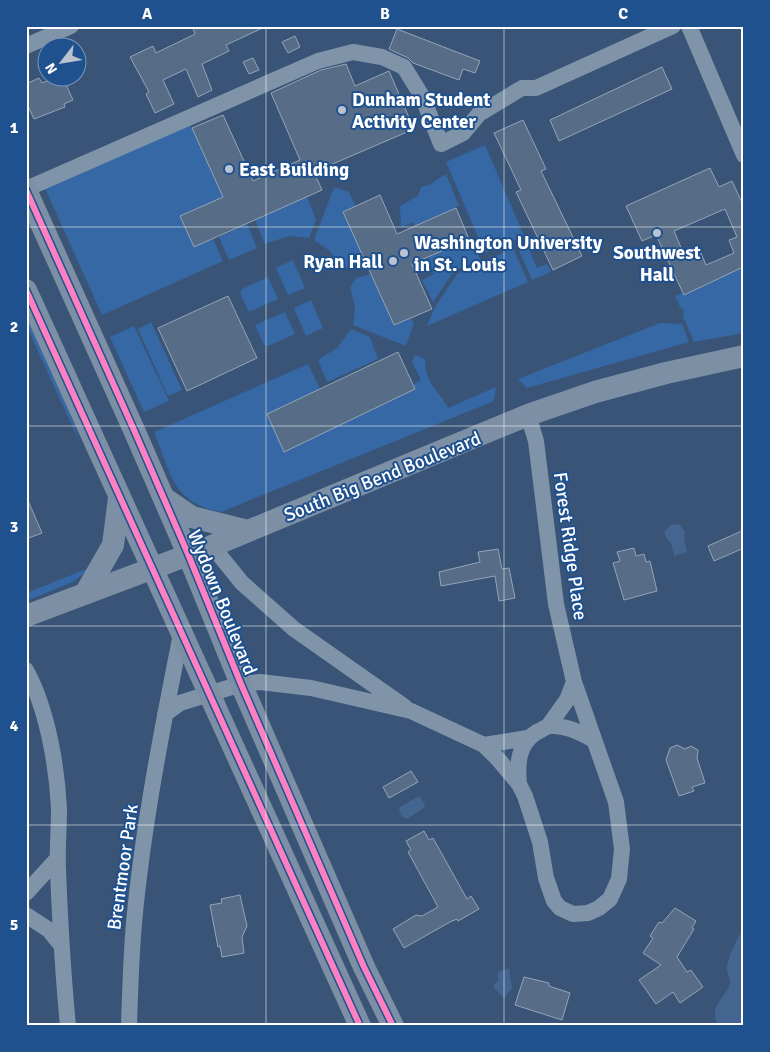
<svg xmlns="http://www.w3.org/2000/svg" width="770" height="1052" font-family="Signika,sans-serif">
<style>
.green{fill:#3568a5}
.water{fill:#436590}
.building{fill:#576d87;stroke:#95a4b7;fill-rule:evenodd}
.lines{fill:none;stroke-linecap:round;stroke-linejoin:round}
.street{stroke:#8094a9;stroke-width:16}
.secondary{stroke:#7c8fa5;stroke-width:22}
.cycleway-casing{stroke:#20518f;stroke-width:9}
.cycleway{stroke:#ff80c0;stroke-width:6}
.grid{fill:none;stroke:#fff;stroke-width:1;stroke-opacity:0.55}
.poi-dot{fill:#bac3cf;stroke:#20518f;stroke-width:2}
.labels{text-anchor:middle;stroke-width:4;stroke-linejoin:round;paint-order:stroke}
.poi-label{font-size:19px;font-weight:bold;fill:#fff;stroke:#20518f;text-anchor:start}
.street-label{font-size:19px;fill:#fff;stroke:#20518f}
.neatline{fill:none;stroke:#fff;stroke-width:2}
.grid-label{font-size:16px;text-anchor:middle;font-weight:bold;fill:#fff}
</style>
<rect width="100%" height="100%" fill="#395476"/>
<path class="green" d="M189,122L223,197L181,216L194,247L213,239L223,261L102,315L44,186Z
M485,145L524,236L485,253L446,162Z
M446,174L459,206L415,227L413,222L401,228L400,206L418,196L421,187L429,185Z
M334,187L349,192L356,206L344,212L363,255L362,262L353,269L340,266L330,251L314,240Z
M307,196L316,220L309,238L289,236L265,244L255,220Z
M247,224L257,248L229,260L219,237Z
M469,239L473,242L480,259L454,271L433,302L422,280L434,274L428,257Z
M526,242L537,268L547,264L551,272L532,280L517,246Z
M513,248L528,282L427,326L435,307L457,274Z
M293,260L305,288L288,295L276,268Z
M744,263V333L694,342L683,316L684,310L680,307L675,296Z
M371,274L394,325L411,318L414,323L406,346L353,325L355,307L350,287L356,278Z
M268,277L278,299L249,312L240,293L242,289Z
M311,300L323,328L306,336L294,308Z
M285,312L295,334L268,346L264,345L255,325Z
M26,316L71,416L81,445L26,325Z
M151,322L182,390L168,396L138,329Z
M660,323L682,324L689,342L527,388L518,379Z
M134,326L169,401L144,412L110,337Z
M351,329L370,337L378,359L327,382L318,360L337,348Z
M415,355L425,359C425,384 438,389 448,408L496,387L494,401L221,512C172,503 171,473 154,432L308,364L320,389L267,415L284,451L415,389L413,385L421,380L412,362Z
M94,566L73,582L26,601V593Z"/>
<path class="water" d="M679,524L685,532L684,539L687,552L674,556L671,543L665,536V531L671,525Z
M417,797H420L425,805L424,808L407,819L402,817L399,811L400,807Z
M744,928V1026H719C707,1007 725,998 730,984C731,978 727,974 727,968C728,956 737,938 744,928Z
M509,968L512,988L504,998L494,988V984L498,981V972Z"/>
<path class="building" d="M192,26H267L226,45L229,51L202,64L212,90L198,97L186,69L163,80L174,104L155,113L146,94L149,92L130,57L153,46L156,53L195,34Z
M397,29L480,61L475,73L463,69L459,80L413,63L408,58L389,49Z
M295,36L300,47L288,53L282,42Z
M253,58L259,70L249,74L243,62Z
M346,64L355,86L389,71L414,129L314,172L322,190L194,247L180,216L223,197L192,128L223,115L253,181L300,160L271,93L321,70Z
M662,67L672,89L559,141L550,120Z
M39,78L42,83L55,78H63L73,100L64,104L65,107L34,119L26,102V84Z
M523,120L546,169L541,171L582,256L553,270L516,192L521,190L494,133Z
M710,168L719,187L732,181L744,207V275L741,268L684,295L656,235L642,241L626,206ZM725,209L737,237L729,240L734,253L706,265L700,251L685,257L674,231Z
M380,195L397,234L456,208L469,239L412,264L432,309L394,325L343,212Z
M228,296L257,358L187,391L158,328Z
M398,352L415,389L284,452L267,414Z
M26,496L42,533L26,539Z
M744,530V548L714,561L708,546Z
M634,548L636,556L644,554L646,562L650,561L657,591L624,600L613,563L620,561L617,552Z
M498,549L502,569L509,568L515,598L499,601L495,576L441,586L439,572L480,562L478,552Z
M677,745L685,749L691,746L698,750L697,758L705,783L692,787L694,791L679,796L666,760L670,748Z
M411,771L418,782L389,798L383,787Z
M424,831L429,840L433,838L467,899L471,896L479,909L458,921L457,919L450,922L404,948L393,929L416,915L422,916L438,907L408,852L411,850L406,841Z
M240,895L247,926L242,937L244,953L222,957L220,946L218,947L210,905L222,903L221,899Z
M675,908L696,921L692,928L694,929L677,957L687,972L691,970L703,987L680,1003L673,992L656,1004L639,980L661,965L643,953L653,938L650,936L659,922L662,923Z
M524,977L549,983V986L570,993L562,1020L515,1005Z"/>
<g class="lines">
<path class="street" d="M689,26L744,155
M26,46L71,26
M26,189L318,61L353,52L382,57L404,67L423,98L441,144L463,133L479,114L522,88H536L673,26
M212,546L242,583L294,629L405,707
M26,670C47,708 57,766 59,809C59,830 57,850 58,870C60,922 63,974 68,1026
M165,714L180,703L241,684L260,682L311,688L411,711L484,745L498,759L519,784L525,796L540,842L546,878L554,901L560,908L573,914L588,913L599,908L610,899L619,879L622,849L616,802L574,682L556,604L536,441L528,415
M549,725L567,700L574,682
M484,745L528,738
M519,784C517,764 518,743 537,732C542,730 546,726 551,726C566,725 580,732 592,739
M26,893L58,858
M26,915L49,930L61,945
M129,1026C130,992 131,957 134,923C143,826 162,729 181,634"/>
<path class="secondary" d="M26,190L134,430L188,554L241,684L364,967L393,1026
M26,290L360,1026
M164,498L192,517L248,531
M85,594L113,545L119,498
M26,616L212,546L528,415L595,392L666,373L744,356"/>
<defs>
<path id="cycleway" d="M26,190L134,430L188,554L241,684L364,967L393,1026
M26,290L360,1026"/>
</defs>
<use href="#cycleway" class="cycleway-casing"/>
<use href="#cycleway" class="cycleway"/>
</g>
<path class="grid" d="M266,26V1026M504,26V1026M26,227H744M26,426H744M26,626H744M26,825H744"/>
<g class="poi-dot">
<circle cx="342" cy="110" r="5"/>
<circle cx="229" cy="169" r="5"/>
<circle cx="657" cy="233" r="5"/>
<circle cx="404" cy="253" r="5"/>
<circle cx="393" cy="261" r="5"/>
</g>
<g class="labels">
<g class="poi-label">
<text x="352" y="106">Dunham Student<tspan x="352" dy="22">Activity Center</tspan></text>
<text x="239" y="176">East Building</text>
<text x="414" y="249">Washington University<tspan x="414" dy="22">in St. Louis</tspan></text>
<text x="657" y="259" text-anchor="middle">Southwest<tspan x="657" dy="22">Hall</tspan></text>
<text x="383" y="268" text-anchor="end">Ryan Hall</text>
</g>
<g class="street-label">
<text transform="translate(382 476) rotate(-22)" y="7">South Big Bend Boulevard</text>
<text transform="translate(571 546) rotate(82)" y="7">Forest Ridge Place</text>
<text transform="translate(223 602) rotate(68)" y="7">Wydown Boulevard</text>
<text transform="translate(122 867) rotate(-82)" y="7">Brentmoor Park</text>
</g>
</g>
<rect width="770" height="1052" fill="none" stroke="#20518f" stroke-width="55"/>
<g transform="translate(62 62) rotate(239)"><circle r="24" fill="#20518f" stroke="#7997bc"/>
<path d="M0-4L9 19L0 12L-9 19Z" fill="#bac3cf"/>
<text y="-8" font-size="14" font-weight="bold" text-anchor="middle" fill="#ffffff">N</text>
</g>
<rect x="28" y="28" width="714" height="996" class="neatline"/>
<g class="grid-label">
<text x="147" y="19">A</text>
<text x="385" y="19">B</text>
<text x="623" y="19">C</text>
<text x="14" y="133">1</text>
<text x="14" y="332">2</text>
<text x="14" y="532">3</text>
<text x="14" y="731">4</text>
<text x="14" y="930">5</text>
</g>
</svg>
